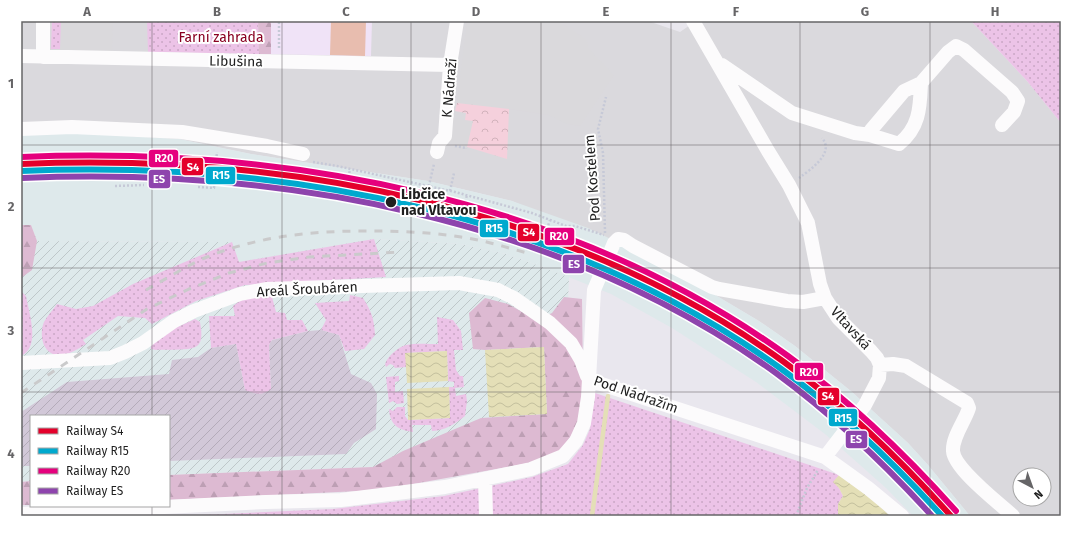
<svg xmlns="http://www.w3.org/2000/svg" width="1082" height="537" font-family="'Fira Sans',sans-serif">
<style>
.residential{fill:#dad9dd;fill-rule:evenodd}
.industrial{fill:url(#industrial-furrows)}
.education{fill:#f0e3f7}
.religious{fill:#dad9dc}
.railway{fill:#dee9eb}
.construction{fill:url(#construction-furrows)}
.grass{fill:url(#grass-dots)}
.forest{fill:url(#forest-firs)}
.park{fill:url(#park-crowns)}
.pitch{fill:#e8bdaf}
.water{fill:url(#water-waves)}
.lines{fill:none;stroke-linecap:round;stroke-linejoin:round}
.stream{stroke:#e4dfb7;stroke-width:4.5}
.path{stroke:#c6c9d7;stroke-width:2.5;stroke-dasharray:2 2;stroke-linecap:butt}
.minor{stroke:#fcfbfc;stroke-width:14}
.rail{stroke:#cacacb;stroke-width:3;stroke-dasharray:8 8;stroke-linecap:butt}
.rail-1-casing{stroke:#fff;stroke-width:9}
.rail-2-casing{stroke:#fff;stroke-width:9}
.rail-3-casing{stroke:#fff;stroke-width:9}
.rail-4-casing{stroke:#fff;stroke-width:9}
.rail-1{stroke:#e4002b;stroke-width:6}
.rail-2{stroke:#00a9ce;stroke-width:6}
.rail-3{stroke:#e5007d;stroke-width:6}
.rail-4{stroke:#8e44ad;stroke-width:6}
.grid{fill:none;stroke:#666567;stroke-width:1;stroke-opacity:0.55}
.stop-dot{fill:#1f1f1f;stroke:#fff;stroke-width:1.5}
.labels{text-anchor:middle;stroke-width:4;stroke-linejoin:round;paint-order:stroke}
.park-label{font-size:14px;fill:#890121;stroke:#fff}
.street-label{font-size:14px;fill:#1f1f1f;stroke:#fff}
.stop-label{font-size:14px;font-weight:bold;fill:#1f1f1f;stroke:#fff;text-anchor:start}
.line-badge{stroke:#fff;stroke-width:1.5}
.badge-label{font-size:11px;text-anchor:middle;font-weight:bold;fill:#fff}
.neatline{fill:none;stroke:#666567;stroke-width:1.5}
.grid-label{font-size:13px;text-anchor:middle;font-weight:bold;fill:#666567}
</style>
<defs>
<pattern id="industrial-furrows" width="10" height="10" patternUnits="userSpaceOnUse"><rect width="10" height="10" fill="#dee9eb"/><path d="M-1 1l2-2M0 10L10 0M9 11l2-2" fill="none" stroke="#bec7c9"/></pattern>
<pattern id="construction-furrows" width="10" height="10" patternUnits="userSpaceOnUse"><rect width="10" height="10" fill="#d2c8d8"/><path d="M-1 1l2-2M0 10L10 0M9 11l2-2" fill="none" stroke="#b4abb9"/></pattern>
<pattern id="grass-dots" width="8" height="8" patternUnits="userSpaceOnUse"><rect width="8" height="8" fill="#ecc3e7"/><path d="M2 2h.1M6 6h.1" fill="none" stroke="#caa7c6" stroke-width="1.8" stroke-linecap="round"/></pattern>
<pattern id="forest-firs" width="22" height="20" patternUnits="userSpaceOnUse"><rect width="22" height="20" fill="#ddbad2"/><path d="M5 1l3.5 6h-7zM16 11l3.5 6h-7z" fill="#bd9fb4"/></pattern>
<pattern id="park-crowns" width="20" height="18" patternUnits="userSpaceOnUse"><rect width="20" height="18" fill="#f5d0dc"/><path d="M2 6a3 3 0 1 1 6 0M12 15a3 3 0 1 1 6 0" fill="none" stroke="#d2b2bc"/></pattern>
<pattern id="water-waves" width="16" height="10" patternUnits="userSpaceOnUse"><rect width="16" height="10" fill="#e4dfb7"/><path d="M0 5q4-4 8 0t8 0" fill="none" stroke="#c3bf9d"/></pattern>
</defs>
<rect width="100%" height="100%" fill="#e9e7ee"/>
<path class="residential" d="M21,21H648L680,32L696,21H971L1027,81L1061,123V516H970L928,465L908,443L852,392L795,346L759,321L700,286L512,201L428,181L251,154L179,139L21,135ZM1020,475H1044V499H1020Z"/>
<path class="industrial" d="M21,225L37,241L232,242L374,239L460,244L506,254L546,268L569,277L563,433L373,467L169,475V416H31V481L21,482Z"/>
<path class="education" d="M258,21H372L371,56L259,54Z"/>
<path class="religious" d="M61,21H113L112,52L60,51Z
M467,21H558L586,39L589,49L614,75L580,126L567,124L548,115L509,109L457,103Z
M446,117L473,121L467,147L444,142Z"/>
<path class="railway" d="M63,132L179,139L251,154L428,181L512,201L588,228L648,257L700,286L759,321L795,346L852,392L908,443L928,465L970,516H913L886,488L825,434L756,382L672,328L611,294L546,268L506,254L460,244L374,239L238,262L232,242L37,241L31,225H21V135Z"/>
<path class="construction" d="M321,330L339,335L351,374L371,383L377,394L376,429L354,443L346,454L169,461V416H31V466H21V412L67,382L169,374L172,360L198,357L211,348L236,344L245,390L271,389L269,345L272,340L308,331Z"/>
<path class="grass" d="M52,21H61L60,49H51Z
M147,21H258L259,54L148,52Z
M971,21H1061V123L1027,81Z
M374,239L386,277L245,285L196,301L152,324L145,318L118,316L83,340L86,344C78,349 68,356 57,355C42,353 39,334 44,322C47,316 53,310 57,304L76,309L93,306L133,284L232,242L239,262Z
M21,291L26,296C29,313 41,347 21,356Z
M350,295L363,298C372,312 374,319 375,335L364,349L345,351L339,335L321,330L326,320L315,303L349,301Z
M258,296L272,297L276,312L285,313L287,320H302L308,331L272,340L269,345L271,389C261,396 256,394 245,390L236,344L211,348L209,316H235L233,306L244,298Z
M437,317L453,320L461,331L463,350H454L456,370L460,376H463L464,387L455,388L456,396L466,394L467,401L465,416C453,425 446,430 432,431L431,425H412L413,432C398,430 390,425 389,409L393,411L397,407H405V416L408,420L450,418L449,387H454V382L448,381L447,351L406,353V367L395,368L393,365L390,364L386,367L385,364C388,356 397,348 406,345C414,343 429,344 438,344Z
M195,319L200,322C201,328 203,338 199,344C194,352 166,349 156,350L151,349V346L164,333Z
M399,376V381L395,382V392L403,391L404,403L397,404L393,401L389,403L386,377Z
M595,393L839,475L834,482L839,488L843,496L838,504V516H179L333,509L444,496L532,477L568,464L583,445L590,429Z"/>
<path class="forest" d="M258,21H271V54H259Z
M21,225H31L37,241L32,270L21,278Z
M564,297L582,299L583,380L580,422L560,452L529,463L380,490L169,500V475L373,467L403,451L481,418L547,414L544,347L485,350L473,349L469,313L485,298L508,304L537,320L552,313Z
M31,481V505H21V482Z"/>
<path class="park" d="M457,103L509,109L507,159L467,147L473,121L465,120L466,113L455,111Z"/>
<path class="pitch" d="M331,21H366L365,56L330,55Z"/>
<path class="water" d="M544,347L547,414L489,417L485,350Z
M447,351L448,381L407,383L405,353Z
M449,387L450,418L408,420L407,389Z
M839,475L873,500L890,516H838V504L843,496L839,488L833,482Z"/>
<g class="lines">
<path class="stream" d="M592,516L608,396"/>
<path class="path" d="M279,48V21
M455,146L466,148V149
M313,162L337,166L455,192L532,213L566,226H575L604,235
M799,178C811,169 835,153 822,138
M348,181L350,169
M115,186L144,185
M198,187L214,188L217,152
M450,191L454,173
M427,194L434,164
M459,225L467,195
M547,229L550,220
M605,233L603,153L598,129L606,97
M796,516L807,488L818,470"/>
<path class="minor" d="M693,21L768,151L789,185L808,223L820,284L825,298L838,318L871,351L877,358L880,365L879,378L865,405L825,457
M21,56L450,65
M43,57V21
M722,65L792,113L855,133L870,135L899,144C920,127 920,107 921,83
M21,129L72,127L182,132L267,146L303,154
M870,135L871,130L904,91L921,83L948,52L956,46L964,50L1012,92L1018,101L1014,112L1002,125
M437,152L439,143L445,136L450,65L457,21
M21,363L110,358L125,352L143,343L174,321L194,311L240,294L266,289L459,283L498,290L514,298L550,323L571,343L581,360L587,376
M880,365L893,364L906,366L967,403L969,408C965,421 952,437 953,451C954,469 999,503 1013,516
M589,380L825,457L868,488L902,516
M485,479L486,516
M21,514L266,502L341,500L445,487L531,469L563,456L576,441L584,423L588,397L594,290L614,243L618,239L624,240L633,246L712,287L719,289L787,301L803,302L825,298"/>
<path class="rail" d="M146,290C166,279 186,266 207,257C259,236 312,231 367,231C398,231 430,232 461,237C484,240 508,248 531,254
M21,393L147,309L189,289L229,273L267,263L309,257L401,252"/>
<defs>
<path id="rail-1" d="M21,164C285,153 566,205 784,362C846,407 900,459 951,516"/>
<path id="rail-2" d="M21,171C284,160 563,212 780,368C840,411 892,461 942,516"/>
<path id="rail-3" d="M21,157C286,146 569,198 788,356C850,401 905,454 956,511"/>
<path id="rail-4" d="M22,178C282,167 561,218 776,373C833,415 884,463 932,516"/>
</defs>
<use href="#rail-1" class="rail-1-casing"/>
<use href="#rail-2" class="rail-2-casing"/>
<use href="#rail-3" class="rail-3-casing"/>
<use href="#rail-4" class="rail-4-casing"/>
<use href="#rail-1" class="rail-1"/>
<use href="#rail-2" class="rail-2"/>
<use href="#rail-3" class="rail-3"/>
<use href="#rail-4" class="rail-4"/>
</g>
<path class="grid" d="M152,21V416M282,21V516M411,21V516M541,21V516M671,21V516M800,21V516M930,21V516M21,145H1061M21,268H1061M21,392H1061M152,506V516"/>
<circle class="stop-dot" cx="391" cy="202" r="6"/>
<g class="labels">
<g class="park-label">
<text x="221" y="42">Farní zahrada</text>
</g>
<g class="street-label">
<text transform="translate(236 61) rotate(1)" y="5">Libušina</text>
<text transform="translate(449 88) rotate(-85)" y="5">K Nádraží</text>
<text transform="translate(592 178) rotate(-94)" y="5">Pod Kostelem</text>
<text transform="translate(307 289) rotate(-3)" y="5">Areál Šroubáren</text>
<text transform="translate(851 328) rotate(48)" y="5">Vltavská</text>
<text transform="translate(636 394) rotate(19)" y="5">Pod Nádražím</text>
</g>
<g class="stop-label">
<text x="401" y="199">Libčice<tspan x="401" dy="16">nad Vltavou</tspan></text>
</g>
</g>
<g class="line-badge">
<rect x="148" y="149" width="31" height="19" rx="4" fill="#e5007d"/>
<rect x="181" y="157" width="23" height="19" rx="4" fill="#e4002b"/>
<rect x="205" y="166" width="31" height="19" rx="4" fill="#00a9ce"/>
<rect x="148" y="169" width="23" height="20" rx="4" fill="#8e44ad"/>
<rect x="479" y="219" width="30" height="19" rx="4" fill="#00a9ce"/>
<rect x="517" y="223" width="23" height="19" rx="4" fill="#e4002b"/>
<rect x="544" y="227" width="31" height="19" rx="4" fill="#e5007d"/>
<rect x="562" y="254" width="23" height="20" rx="4" fill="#8e44ad"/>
<rect x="794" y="362" width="30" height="19" rx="4" fill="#e5007d"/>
<rect x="817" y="387" width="23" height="19" rx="4" fill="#e4002b"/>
<rect x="828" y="408" width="30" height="19" rx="4" fill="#00a9ce"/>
<rect x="845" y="430" width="23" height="19" rx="4" fill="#8e44ad"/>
</g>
<g class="badge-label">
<text x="164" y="162">R20</text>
<text x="193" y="171">S4</text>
<text x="221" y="179">R15</text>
<text x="159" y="183">ES</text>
<text x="494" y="232">R15</text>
<text x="529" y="236">S4</text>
<text x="559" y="240">R20</text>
<text x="574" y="268">ES</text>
<text x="809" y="376">R20</text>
<text x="828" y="400">S4</text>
<text x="843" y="422">R15</text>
<text x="856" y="443">ES</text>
</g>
<rect width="1082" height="537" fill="none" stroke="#ffffff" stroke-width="44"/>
<rect x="30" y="415" width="140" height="92" fill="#ffffff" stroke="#a5a5a5"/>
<rect x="38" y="428" width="20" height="6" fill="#e4002b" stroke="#a5a5a5"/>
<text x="66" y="435" font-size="12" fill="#1f1f1f">Railway S4</text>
<rect x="38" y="448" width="20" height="6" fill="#00a9ce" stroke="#a5a5a5"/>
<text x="66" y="455" font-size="12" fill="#1f1f1f">Railway R15</text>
<rect x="38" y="468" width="20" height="6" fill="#e5007d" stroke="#a5a5a5"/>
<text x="66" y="475" font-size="12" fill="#1f1f1f">Railway R20</text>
<rect x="38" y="488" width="20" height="6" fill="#8e44ad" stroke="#a5a5a5"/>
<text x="66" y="495" font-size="12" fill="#1f1f1f">Railway ES</text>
<g transform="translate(1032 487) rotate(139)"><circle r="19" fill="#ffffff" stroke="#a5a5a5"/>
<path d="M0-3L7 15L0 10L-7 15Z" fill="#666567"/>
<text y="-6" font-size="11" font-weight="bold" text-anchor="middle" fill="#1f1f1f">N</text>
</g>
<rect x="22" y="22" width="1038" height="493" class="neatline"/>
<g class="grid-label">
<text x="87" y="16">A</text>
<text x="217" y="16">B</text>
<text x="346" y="16">C</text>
<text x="476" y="16">D</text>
<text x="606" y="16">E</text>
<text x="736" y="16">F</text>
<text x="865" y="16">G</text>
<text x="995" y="16">H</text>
<text x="11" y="88">1</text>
<text x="11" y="211">2</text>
<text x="11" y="335">3</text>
<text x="11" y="458">4</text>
</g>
</svg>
